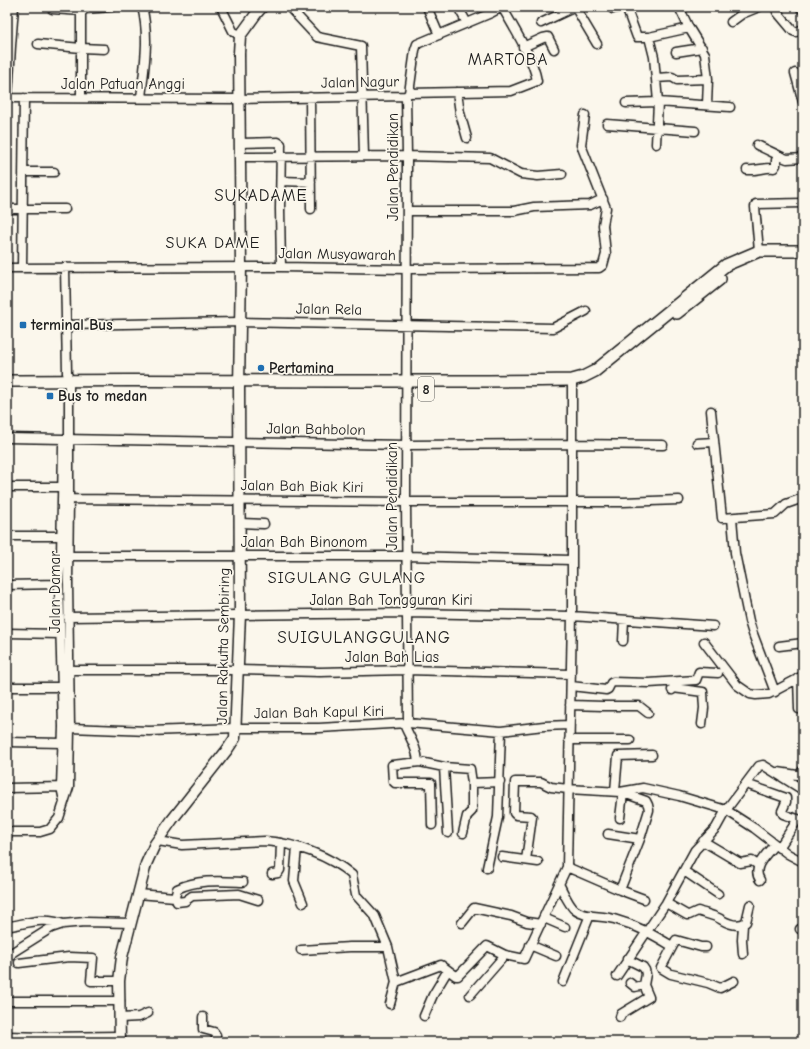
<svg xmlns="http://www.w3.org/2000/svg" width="810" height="1049" font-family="'Comic Neue',sans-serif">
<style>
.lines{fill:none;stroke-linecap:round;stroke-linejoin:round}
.minor-casing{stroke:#1c1c1c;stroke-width:11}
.major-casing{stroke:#1c1c1c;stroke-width:13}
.highway-casing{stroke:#1c1c1c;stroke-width:14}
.minor{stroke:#fbf7ec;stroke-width:8}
.major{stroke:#fbf7ec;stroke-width:10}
.highway{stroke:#fbf7ec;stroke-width:11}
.poi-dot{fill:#1f6fb2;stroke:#fbf7ec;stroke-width:1.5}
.labels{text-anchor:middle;stroke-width:3.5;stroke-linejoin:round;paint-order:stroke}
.shield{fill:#fbf7ec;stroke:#5f5e5a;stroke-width:1}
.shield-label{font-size:14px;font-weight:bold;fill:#1c1c1c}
.street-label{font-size:15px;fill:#1c1c1c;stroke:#fbf7ec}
.poi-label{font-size:15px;font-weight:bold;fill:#1c1c1c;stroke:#fbf7ec;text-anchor:start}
.neighbourhood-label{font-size:16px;letter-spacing:1px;fill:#1c1c1c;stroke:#fbf7ec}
.quarter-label{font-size:17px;letter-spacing:1px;fill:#1c1c1c;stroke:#fbf7ec}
</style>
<rect width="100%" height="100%" fill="#fbf7ec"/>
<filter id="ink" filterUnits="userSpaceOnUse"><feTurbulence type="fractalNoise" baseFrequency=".025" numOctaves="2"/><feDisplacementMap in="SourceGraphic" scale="8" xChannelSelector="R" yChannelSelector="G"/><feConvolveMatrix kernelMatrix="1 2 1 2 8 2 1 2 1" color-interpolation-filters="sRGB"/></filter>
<g filter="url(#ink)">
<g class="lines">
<defs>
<path id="minor" d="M221,7L233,31L240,36
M289,7L317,37L361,46L364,156
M427,7L439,35
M458,7L467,23
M575,7L597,44
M611,7L613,9L620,7
M626,7L637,37H649L689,28
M679,7L689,28L705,54L708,79L707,105
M800,7L803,10
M52,9L82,11
M777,12L793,31L796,32L803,29
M731,22L742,14L759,7
M541,23L575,7
M649,37L654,57L658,102L656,144
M38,44L81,48L104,49
M523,47L543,38L548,37L554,49
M676,52L702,48
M795,73L803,102
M656,78L672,77L677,80L708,79
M457,92L460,113L467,138
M409,93L511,91L537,81C534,60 513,26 502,7
M406,96L407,156L406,502L408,723
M310,97L311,209
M7,98L240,99L406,96L409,93L415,50L417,44L491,13L502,7
M8,98L11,46L14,7
M81,98V13L85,9L112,7
M141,98C144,68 150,37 142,7
M626,103L658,102L730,107
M607,124L695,131
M240,143L278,142L281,144L280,209L281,267
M757,145L782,157L787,159L803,158
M241,157L407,156L490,158L521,174L538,176L562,174
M747,170C757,171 765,167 774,168L776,165V160L780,156
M23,172H54
M281,181L311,182
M7,209H65
M407,211H514L534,207L590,205L603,199
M759,251L755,207L756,204L803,203
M7,268L281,267L406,269L599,268L603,265L606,254L603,225L606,208L581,145L585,115
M22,268L24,98
M66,325L240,322L553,328L586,311
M711,411L722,518L775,514L786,504L803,498
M7,438L406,445L571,444L663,445
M697,443L714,442
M63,446L61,556L59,584L63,727L61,787L64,801
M7,487H62
M69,499L406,502H623L679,500
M732,518L735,553L749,621L753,634L775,692
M240,523L264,524
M7,536H61
M61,556H406L571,560
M7,585L59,584
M68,617L406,613L572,616L713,626
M7,633L60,634
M623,641L624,620
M704,642L737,685L750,694L756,695L769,694L803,676
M779,646L803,643
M70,670H238L320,672L406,670L570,674
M798,678L799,709L803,710
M571,686L606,690L608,689L611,683L613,682L649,683L696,680L699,672L718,673
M7,687H61
M672,690L673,688L703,692L704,708L702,724
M570,705L603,706H639L648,713
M404,724C409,737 417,746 418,762
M70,728L149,731L237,728H319L408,723L501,731L544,726L569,725
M569,740H630
M7,742L63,743
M444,767L448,833
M778,772L797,775L800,774L803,770
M746,784L786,798V802L782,811L783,814L803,821
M7,788L66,787
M615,791L618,756L652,755
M620,818L623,793
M432,825L431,783H395L393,781L392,765L420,762L444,767L470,769L472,783L500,782
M7,832H40L50,829L59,818L69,787L70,728L68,582L69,499V380L67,373L65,267
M463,833L467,816L472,811V783
M608,834L640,839
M158,841L182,845L265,841C294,843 330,856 352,875L356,895L375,916L388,947L396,982L441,965L456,976H458L487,946L505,955L524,959L567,867L572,616V380
M703,841L740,863L752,861L758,865
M297,847L294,881L303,903
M779,848L798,819
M502,857L538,862
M526,860L532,817L531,816L516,815L514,813L515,782H541L551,787L568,789L620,792L643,788L679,796L726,810L754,828L788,854L803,862
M567,867L620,890L644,899
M487,868L498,817L501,731
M684,871L718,894
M272,874L278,873L280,870L281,843
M760,880C751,867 767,854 775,844
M559,884C563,891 569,906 575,910C585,918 601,915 614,919C636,925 652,934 672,946
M620,890L640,839L649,810L648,805L646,801L621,792
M138,894L175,897L177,902L185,901L192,896L239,894L258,900
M175,897L177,889C198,879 220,881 243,882
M666,903L687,915H689L698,911C705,914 715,915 722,920C729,924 738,928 746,922L750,905
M544,918L565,927
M462,923L474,908L511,916L527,922L541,924
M743,925L742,940L743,954
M10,926C28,923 45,917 63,924
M800,929L803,930
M530,945L556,956
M706,947H701L676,940L661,968L671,974L708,983L720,988L734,981
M301,950L350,947H388
M7,960L13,952L51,928L63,924L85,922L131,923
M19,963L69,957L93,958L91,981H119
M617,976L666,903L695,850L716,828L726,810L759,766L763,765L803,790
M563,982L590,915
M630,983L635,987L644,985
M470,995L505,955
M7,1001H120
M390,1004L396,982
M424,1016L433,995L448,970
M203,1017V1029L214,1032L216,1035V1042
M620,1017L621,1014L649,997L644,985L646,974L645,970L643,967L627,959
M120,1018L139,1017L148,1013
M7,1036L46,1037L120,1036"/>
<path id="major" d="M120,1042L119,981L122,957L146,864L155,844L172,820L227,750L235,738L240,614L239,386L241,267L239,53L240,36L256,14L262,7"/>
<path id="highway" d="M677,313L720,279
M7,381C195,379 384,383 572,380L583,377L595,371L726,265L759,251H803"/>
</defs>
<use href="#minor" class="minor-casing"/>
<use href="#major" class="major-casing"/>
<use href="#highway" class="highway-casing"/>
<use href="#minor" class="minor"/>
<use href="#major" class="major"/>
<use href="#highway" class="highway"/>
</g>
</g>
<g class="poi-dot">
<rect x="19" y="321" width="8" height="8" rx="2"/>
<circle cx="261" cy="368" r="4"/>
<rect x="46" y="392" width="8" height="8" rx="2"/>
</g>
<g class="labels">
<rect class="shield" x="418" y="377" width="16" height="24" rx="3"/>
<g class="shield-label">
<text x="426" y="394">8</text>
</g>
<g class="street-label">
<text transform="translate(360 82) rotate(-1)" y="5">Jalan Nagur</text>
<text x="123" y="89">Jalan Patuan Anggi</text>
<text transform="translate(393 167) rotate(-90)" y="5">Jalan Pendidikan</text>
<text transform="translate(337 254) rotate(1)" y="5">Jalan Musyawarah</text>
<text transform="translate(329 309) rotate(1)" y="5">Jalan Rela</text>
<text transform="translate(316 429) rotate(1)" y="5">Jalan Bahbolon</text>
<text transform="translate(302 486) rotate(1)" y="5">Jalan Bah Biak Kiri</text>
<text transform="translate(392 496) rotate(-90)" y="5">Jalan Pendidikan</text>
<text x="304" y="547">Jalan Bah Binonom</text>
<text transform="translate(55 592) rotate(-90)" y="5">Jalan Damar</text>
<text x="391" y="605">Jalan Bah Tongguran Kiri</text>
<text transform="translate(223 646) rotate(-89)" y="5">Jalan Rakutta Sembiring</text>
<text x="392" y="662">Jalan Bah Lias</text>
<text transform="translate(319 712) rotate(-1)" y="5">Jalan Bah Kapul Kiri</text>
</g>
<g class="poi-label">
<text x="31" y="330">terminal Bus</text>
<text x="269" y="373">Pertamina</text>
<text x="58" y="401">Bus to medan</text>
</g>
<g class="neighbourhood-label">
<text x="213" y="248">SUKA DAME</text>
<text x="347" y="583">SIGULANG GULANG</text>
</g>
<g class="quarter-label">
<text x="508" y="65">MARTOBA</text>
<text x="261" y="201">SUKADAME</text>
<text x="364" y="643">SUIGULANGGULANG</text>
</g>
</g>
<rect width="810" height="1049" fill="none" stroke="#fbf7ec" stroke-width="24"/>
<rect x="12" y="12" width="786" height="1025" fill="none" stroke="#1c1c1c" stroke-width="1.5" filter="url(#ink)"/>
</svg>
